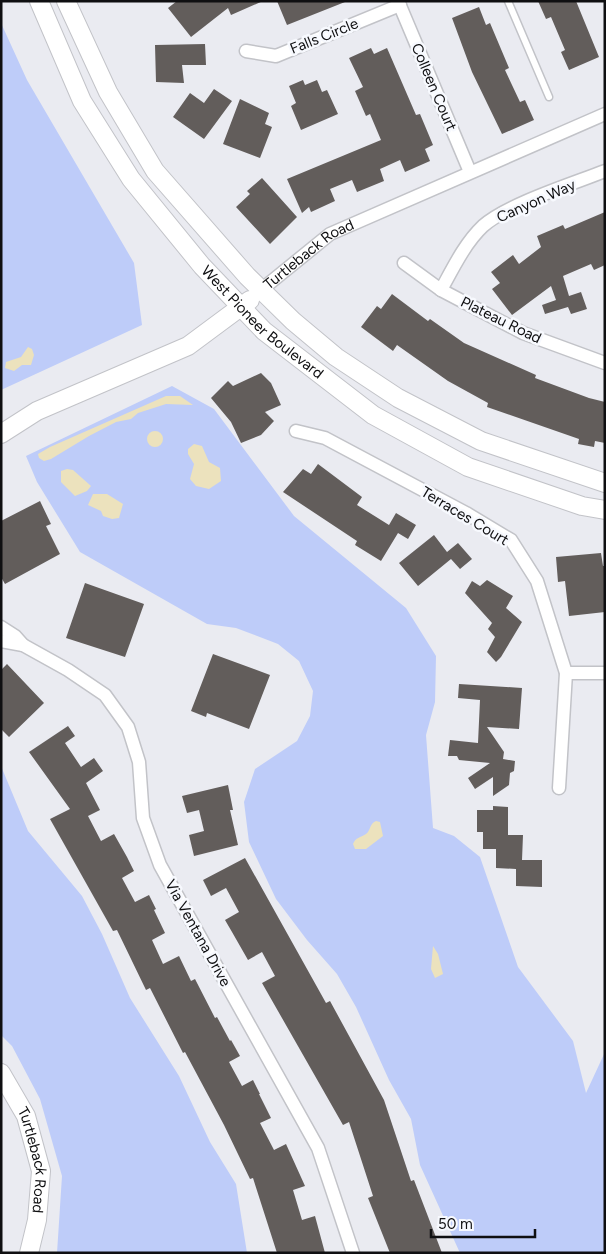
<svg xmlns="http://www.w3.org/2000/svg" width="606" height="1254" font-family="Figtree,sans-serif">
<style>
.green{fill:#beccf9}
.sand{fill:#ece2bd}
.building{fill:#625d5b}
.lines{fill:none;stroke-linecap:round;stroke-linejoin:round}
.lane-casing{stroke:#c2c3c8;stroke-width:9}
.street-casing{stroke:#c2c3c8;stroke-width:15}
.secondary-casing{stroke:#c2c3c8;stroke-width:20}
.lane{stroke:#fff;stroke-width:6}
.street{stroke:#fff;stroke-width:12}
.secondary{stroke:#fff;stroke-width:18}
.labels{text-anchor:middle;stroke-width:5;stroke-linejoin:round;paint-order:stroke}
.street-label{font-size:15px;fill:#0f0f11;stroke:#f7f9fe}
</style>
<rect width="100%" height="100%" fill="#eaebf1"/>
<path class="green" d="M1,23L27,80L134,263L142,325L1,390Z
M172,386L214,409L294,516L406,608L436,656L435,702L426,735L433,828L454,836L480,857L518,967L573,1041L586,1093L605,1052V1253H460L420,1165L411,1119L389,1080L356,1007L337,974L307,940L276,899L249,842L244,802L255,769L297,741L310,716L313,691L299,661L278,644L236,628L207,624L80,552L37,482L26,456Z
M1,766L28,831L82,896L102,934L130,998L179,1076L210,1142L236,1184L247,1253H57L62,1176L40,1099L12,1046L1,1035Z"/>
<path class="sand" d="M28,347L32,349L34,355L31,365H22L14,371L5,368L6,362L21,357Z
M166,396H180L193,405L166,404L138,413L131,419L116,422L89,436L51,459L44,461L39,458L38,454L50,447Z
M147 439a8 8 0 1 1 16 0a8 8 0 1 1-16 0Z
M194,444L202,446L209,462L220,468L221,481L209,489L196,486L190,479L194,464L188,454V449Z
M67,469L73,470L91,486L87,491L75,496L61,482V471Z
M93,494H107L123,504L119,518L112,519L103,516L101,511L88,505Z
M376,821L380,822L383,836L366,849H355L353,844C356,837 360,838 366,834C371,830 369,824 376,821Z
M433,946L438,954L443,974L435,978L431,969Z"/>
<path class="building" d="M177,1H263L231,15L228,8L191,37L168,8Z
M277,1H345V2L287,25Z
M538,1H576L599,57L569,70L561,52L565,50L551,17L546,19Z
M479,7L486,25L490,23L509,68L505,70L520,102L525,100L534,120L502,134L472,72L452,18Z
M205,44L206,65H182L184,83L156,82L155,45Z
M371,48L374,54L387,48L416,115L420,114L433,145L425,149L430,161L405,172L400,160L380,169L384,181L357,192L352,180L330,189L335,201L311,212L309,207L302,213L287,179L381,140L370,114L366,116L355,91L363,87L349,58Z
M303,80L305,85L317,80L322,92L327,90L338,114L301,130L291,106L296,103L289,86Z
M214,89L232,101L204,139L173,117L190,93L204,103Z
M240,99L269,113L265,124L272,127L260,158L223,144Z
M262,178L297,217L270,244L236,207L250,194L247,191Z
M605,212V265L594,270L591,264L563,276L569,296L581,292L587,309L571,314L568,307L545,314L542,305L556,300L551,286L512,315L492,289L500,283L491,272L513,255L519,264L541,247L537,236L563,225L565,229Z
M392,294L428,321L430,319L464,343L536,375L535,378L589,398L605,402V443L595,441L594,447L578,444L579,439L487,407L488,403L448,381L397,345L393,351L361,327L377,306L381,309Z
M261,373L271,383L281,405L265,412L274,421L261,435L241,443L231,422L211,398L228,381L233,386Z
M318,464L362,497L357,505L389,525L396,513L416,525L408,539L398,533L381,561L355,545L357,541L283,492L303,469L311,474Z
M40,501L51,524L46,526L60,554L5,584L1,577V521Z
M434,535L447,552L458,543L472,559L460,569L451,559L418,586L399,563Z
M601,553L603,566H605V612L569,616L565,581L558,582L556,557Z
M487,580L513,596L506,608L522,622L501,657L496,662L487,652L495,637L488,629L492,623L465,593L472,581L480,586Z
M85,583L144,604L125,657L66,638Z
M213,654L270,675L249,729L207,713L206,717L191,711Z
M7,664L44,703L9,737L1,729V670Z
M459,684L522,688L519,729L487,727L504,752L503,759L515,761L514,771L510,773L509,785L493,796V777L475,789L468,778L490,763L459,760L457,756H448L450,740L478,743L480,700L458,698Z
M68,726L75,736L65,743L81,767L94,758L103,771L86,783L100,810L88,816L101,841L114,834L127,857L134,871L122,878L135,902L149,895L156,909L154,910L165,933L152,940L163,964L179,956L191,981L195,979L215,1018L217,1017L230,1041L231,1040L240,1056L229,1062L242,1086L253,1080L260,1094H259L271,1118L260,1123L274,1150L286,1144L305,1186L293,1190L302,1220L315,1216L325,1253H277L253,1178L250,1179L224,1125L185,1052L183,1053L150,988L146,990L117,930L113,931L50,819L70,809L29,752Z
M228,785L233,810H230L238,845L194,856L189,835L204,831L199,810L187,813L182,796Z
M493,806L508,807V835H523L522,860H542V887L516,886V869L496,868V849H483V832H477V810H493Z
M245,858L326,1003L330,1001L384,1100L411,1181L414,1180L442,1253H390L368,1198L373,1196L349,1122L343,1125L262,983L275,976L262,952L248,960L232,932L225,920L239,912L226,888L211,896L203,880Z"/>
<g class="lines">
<defs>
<path id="lane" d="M508,1L549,97"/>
<g id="street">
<path d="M398,1L470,172"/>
<path d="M246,51L276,56L400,5"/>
<path d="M404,263L441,290L523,333L605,363"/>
<path id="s1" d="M261,290L330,234L605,114"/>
<path d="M441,290C453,268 465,243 483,226C508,204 572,184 605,171"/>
<path d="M296,431L325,438L466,513L511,540L537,581L566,673L559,788"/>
<path d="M1,627L15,636L23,645"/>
<path d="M1,641L23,645L68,670L105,695L128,727L139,762L143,818L160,865L318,1148L353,1253"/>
<path d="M566,673H605"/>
</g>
<g id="secondary">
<path id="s2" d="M39,1L82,101L131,179L202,266L264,331L373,415L468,467L582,506L605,510"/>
<path d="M66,1L108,92L155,171L247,276L293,321L336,357L398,398L481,441L605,483"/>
<path d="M1,434L37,411L188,346L250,300"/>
<path id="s3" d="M1,1073L26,1116L41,1171L37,1220L29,1253"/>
</g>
</defs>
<use href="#lane" class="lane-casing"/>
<use href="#street" class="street-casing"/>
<use href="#secondary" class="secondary-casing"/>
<use href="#lane" class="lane"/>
<use href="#street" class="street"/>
<use href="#secondary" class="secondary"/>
</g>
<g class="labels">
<g class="street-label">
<text transform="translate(324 36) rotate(-22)" y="5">Falls Circle</text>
<text transform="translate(434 87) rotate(67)" y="5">Colleen Court</text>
<text transform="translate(536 201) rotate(-24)" y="5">Canyon Way</text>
<text dy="5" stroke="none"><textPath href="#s1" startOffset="60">Turtleback Road</textPath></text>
<text transform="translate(501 320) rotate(26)" y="5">Plateau Road</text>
<text dy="5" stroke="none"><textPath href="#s2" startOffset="396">West Pioneer Boulevard</textPath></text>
<text transform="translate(465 516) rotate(31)" y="5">Terraces Court</text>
<text transform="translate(198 933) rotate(61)" y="5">Via Ventana Drive</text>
<text dy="5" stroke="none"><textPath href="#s3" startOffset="95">Turtleback Road</textPath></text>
</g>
</g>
<rect width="606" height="1254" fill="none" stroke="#0f0f11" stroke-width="5"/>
<path d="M431 1229v8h104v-8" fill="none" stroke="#0f0f11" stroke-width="2.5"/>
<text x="438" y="1229" font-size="15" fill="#0f0f11" stroke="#f7f9fe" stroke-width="4" paint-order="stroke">50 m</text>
</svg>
